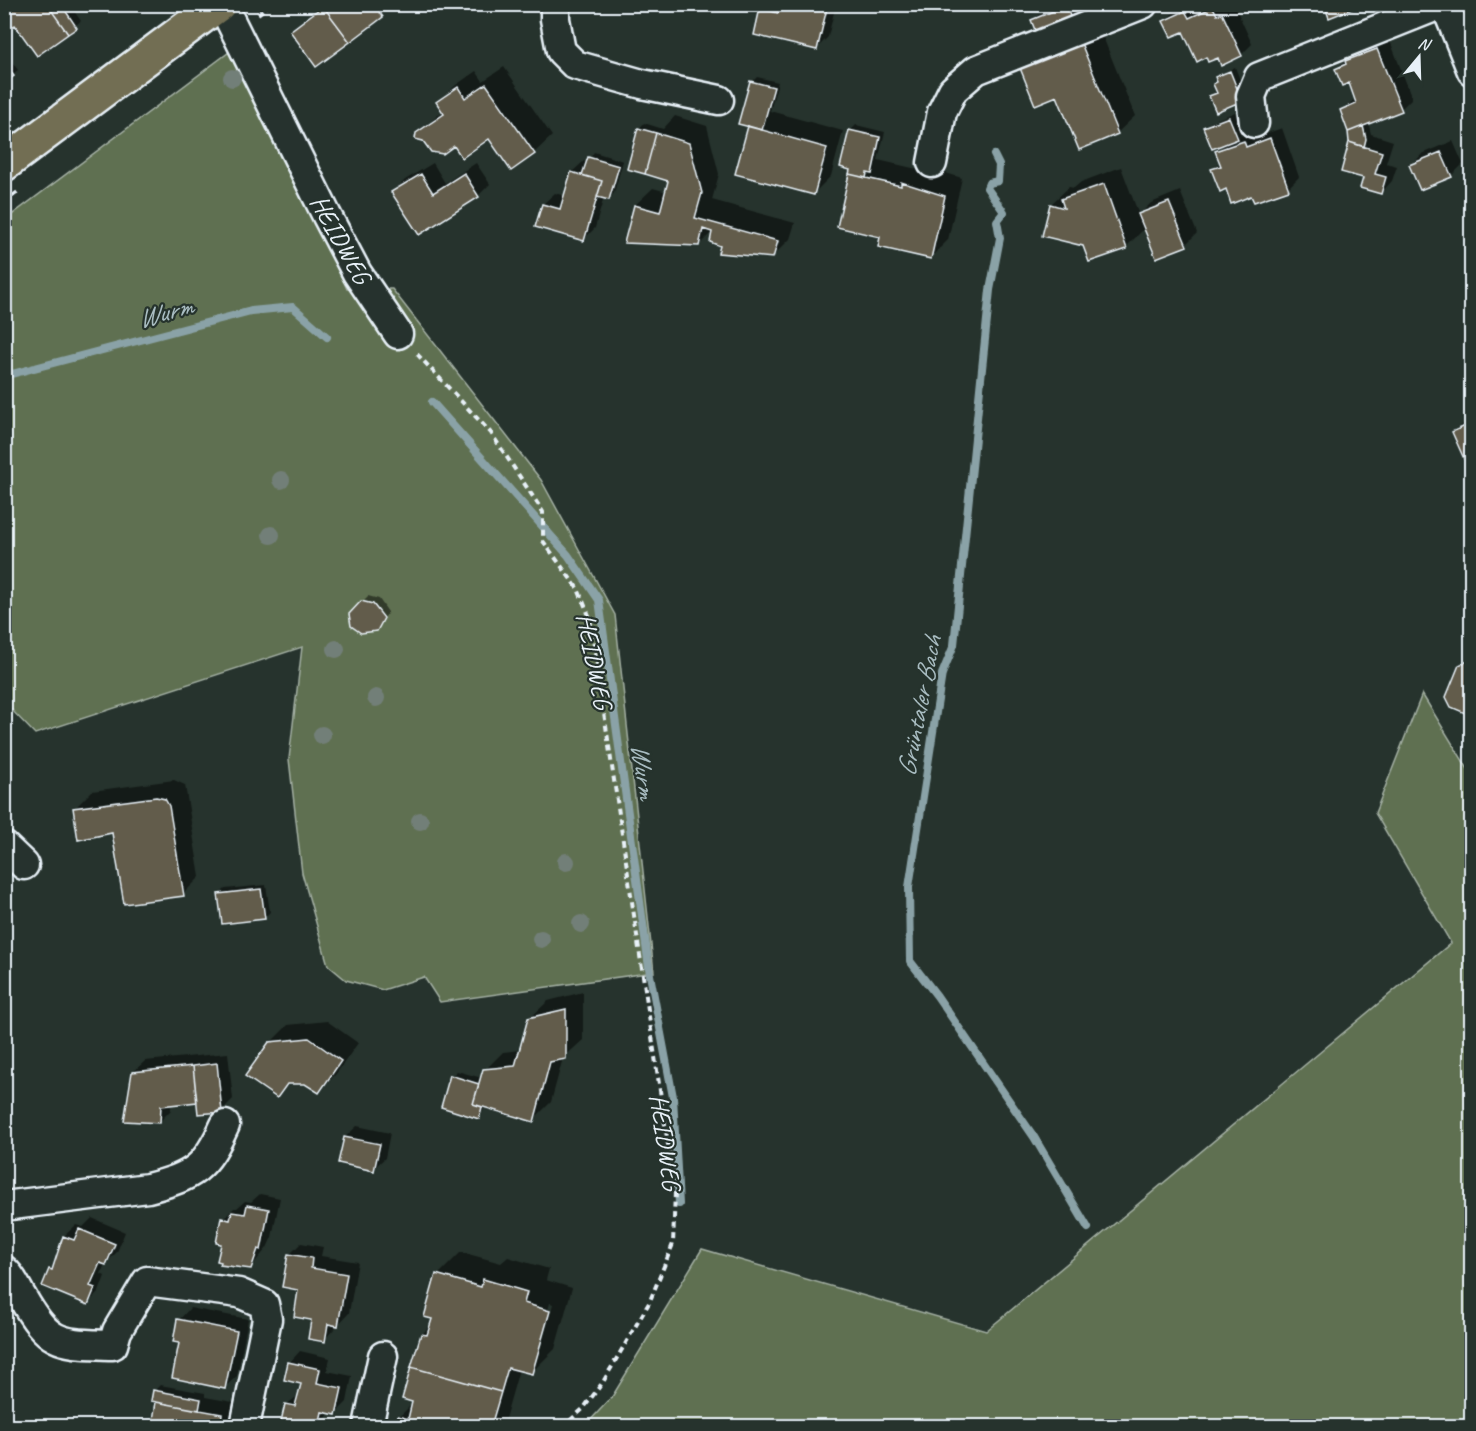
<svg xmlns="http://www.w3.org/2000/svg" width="1476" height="1431" font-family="Caveat,sans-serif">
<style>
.green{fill:#5f7051;stroke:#a4b0a4;stroke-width:1.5}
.shadow{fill:#0007;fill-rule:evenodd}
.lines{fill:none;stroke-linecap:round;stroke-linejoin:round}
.stream{stroke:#8aa2a7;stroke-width:8}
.building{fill:#625c4b;stroke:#e8f1f8;stroke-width:1.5}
.minor-casing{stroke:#e8f1f8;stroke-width:33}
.major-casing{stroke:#e8f1f8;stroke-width:38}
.path{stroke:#e8f1f8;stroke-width:4;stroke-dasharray:6 4.5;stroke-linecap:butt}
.minor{stroke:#26332d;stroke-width:28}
.major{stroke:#726e52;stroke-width:33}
.tree{fill:#727f78}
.labels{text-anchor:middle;stroke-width:4.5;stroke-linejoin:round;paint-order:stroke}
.street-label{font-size:26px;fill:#e8f1f8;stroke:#26332d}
.water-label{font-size:27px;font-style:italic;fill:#a9bdc2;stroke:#26332d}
</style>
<rect width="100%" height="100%" fill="#26332d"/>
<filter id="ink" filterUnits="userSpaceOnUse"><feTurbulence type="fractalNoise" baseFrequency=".0167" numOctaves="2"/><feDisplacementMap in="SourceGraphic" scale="12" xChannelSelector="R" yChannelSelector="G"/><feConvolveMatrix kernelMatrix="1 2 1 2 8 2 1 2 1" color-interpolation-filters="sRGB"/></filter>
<g filter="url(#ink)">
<path class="green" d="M236,47L347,289H392L541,480L615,615L654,972L440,1002L424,977L383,990L346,980L328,965L302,873L289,759L302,647L35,734L5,703V220Z
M1422,694L1471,774V1426H585L612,1397L702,1249L986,1331L1451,943L1375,813Z"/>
<path class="shadow" d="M7,4H69L81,21L38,54L15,23L4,31V6Z
M98,4H109L102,10Z
M323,4H394L316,64L292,31Z
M420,4H430L424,10Z
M766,4H836L828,37L816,49L761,9ZM767,9L786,13L785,16L767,12Z
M1065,4H1073L1077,15L1071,20H1033L1038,15Z
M1187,4H1199L1200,7L1207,4H1234L1252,44L1241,55L1218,56L1183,30L1165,21L1177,9Z
M1099,27L1135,116L1117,133L1022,68L1039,51Z
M1389,38L1412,98L1401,109L1368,122L1371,134L1393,141L1386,163L1397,166L1392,181L1381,193L1365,177L1351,142L1342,110L1356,98L1349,81L1336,69L1358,50Z
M4,51L18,70L4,81Z
M504,67L552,136L534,153L490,137L454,144L417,134L444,110L438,102L456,85L476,71L483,81Z
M1235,67L1246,95L1211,96L1217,90L1216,77Z
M757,77L778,82L770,111L843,131L831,176L813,194L750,127L752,82Z
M1235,112L1243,132L1238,137L1255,130L1257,137L1282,128L1299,177L1288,188L1252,195L1227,187L1213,169L1221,162L1217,152L1228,141L1205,127L1211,122Z
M675,116L707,126L719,174L712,200L795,223L790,239L772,257L714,230L699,245L626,242L635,205L653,188L667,192L670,180L639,129L644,123L663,129Z
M856,125L885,132L878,160L917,169L920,165L962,178L948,240L930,258L882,236L850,175V131Z
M1453,141L1463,164L1451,176L1411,166L1422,154Z
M594,152L623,161L614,193L609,199L604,197L595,228L584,239L537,226L543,204L555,193L565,196L572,172L584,161L588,162Z
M433,163L445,183L476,163L490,184L478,196L393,192L405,180Z
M1121,167L1139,215L1151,203L1180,191L1197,233L1186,244L1145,228L1126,247L1090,260L1084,245L1051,204L1069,187L1074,188L1081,182Z
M1472,415V458L1466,459L1454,433Z
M368,596L379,599L388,612L377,630L350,614Z
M1472,655V708L1460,666Z
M174,780L185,785L200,877L183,894L113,832L74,809L92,791Z
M266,885L270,912L264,918L219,895L225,889Z
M583,992V1040L563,1058L551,1102L533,1120L486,1106L479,1117L452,1076L457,1071L482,1078L485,1070L503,1052L521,1050L530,1018L548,1001Z
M327,1021L358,1043L336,1074L318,1091L306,1082L290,1083L276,1096L270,1043L288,1025Z
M228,1053L233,1099L221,1111L198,1100L171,1104V1110L159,1122L133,1072L145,1061Z
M357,1126L390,1133L385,1158L373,1169L345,1137Z
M260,1194L280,1198L272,1237L267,1248L251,1267L222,1264L223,1219L234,1208H237L245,1201L251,1202Z
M92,1218L125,1232L117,1252L105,1264L101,1274L105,1276L99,1292L88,1303L50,1270L56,1264L64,1236L76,1225L83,1227Z
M301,1243L323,1247L321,1256L358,1262L349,1313L324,1340L312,1319L289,1255Z
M461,1252L501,1263L508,1257L549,1269L546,1280L572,1288L555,1349L531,1373L521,1370L518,1373L503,1426H396L399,1417L415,1401L422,1334L432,1324L438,1275ZM550,1303L553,1304L541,1347H538Z
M190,1308L248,1319L237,1376L225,1387L181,1342L179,1320Z
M300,1351L330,1358L327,1371L352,1376L347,1402L335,1414L330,1413L319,1426L283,1420L286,1405L300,1394L302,1382L289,1363Z
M160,1385L205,1393V1397L233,1402L228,1426H153L158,1401L154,1391Z"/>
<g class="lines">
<path class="stream" d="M994,155L999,165L998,181L989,183L987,188L1004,212L997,221L1000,238L990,290L954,645L942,674L909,887L910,961L937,996L1034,1137L1088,1228
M4,376L251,311L293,307L327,337
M432,402L568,555L599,600L650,975L673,1097L679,1204"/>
</g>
<path class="building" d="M9,4H47L68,34L37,56L15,25L4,33V8Z
M53,4H61L77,28L68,34L49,7Z
M325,4H374L383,17L350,42L323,6Z
M780,4H828L817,50L754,35L760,8L778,13Z
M1324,4H1364L1329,18Z
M323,6L350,42L316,67L290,31Z
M1066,6L1072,21L1037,35L1031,20Z
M1213,7L1217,15L1222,13L1242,56L1221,66L1218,58L1208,62L1206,57L1197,62L1183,32L1171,37L1163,21L1185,11L1189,18Z
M1081,43L1118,134L1079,150L1057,96L1035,105L1020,68Z
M1377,49L1402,111L1348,132L1340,110L1356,103L1349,83L1342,86L1335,69L1346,64L1345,61Z
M4,64L14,76L4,83Z
M1230,71L1242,101L1216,112L1209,96L1217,93L1213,84L1217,82L1215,77Z
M750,81L774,87L762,130L738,124Z
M486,84L535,154L511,171L489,139L462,158L454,146L443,154L431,152L423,141L415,139L416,133L444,114L436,102L458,87L465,98Z
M1229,117L1238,139L1212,149L1203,127Z
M748,126L827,148L814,195L735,174Z
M1363,126L1366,139L1364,147L1349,142L1348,132Z
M638,128L656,133L645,174L627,169Z
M849,130L880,137L872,174L867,173L866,178L849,174L850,170L840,167Z
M656,133L689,143L702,193L695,218L778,241L773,258L718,253L720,246L710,242L712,232L703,229L699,246L624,243L634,205L660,212L668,181L645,174Z
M1270,138L1289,190L1254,202L1251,196L1231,204L1226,189L1220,192L1211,169L1221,166L1215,151L1244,141L1246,147Z
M1349,142L1382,152L1375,174L1386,177L1381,194L1360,188L1363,178L1341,172Z
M1441,152L1452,177L1420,190L1409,165Z
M588,157L619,166L609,200L597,197L602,181L582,175Z
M571,172L602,181L584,241L535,227L542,204L560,209Z
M464,173L479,197L419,235L391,192L421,174L433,193Z
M849,174L901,186V182L945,196L931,259L878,247L880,237L837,227Z
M1104,184L1127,249L1089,262L1083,246L1042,236L1050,204L1064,208L1061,199Z
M1169,202L1187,246L1156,258L1138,214Z
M1472,423V461L1470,458L1465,461L1452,432Z
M361,601L373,604L384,618L377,631L361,633L351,626L349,614Z
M1472,659V710L1465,713L1451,707L1446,697L1459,665Z
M156,797L165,799L169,806L184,896L124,904L112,833L78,840L73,808Z
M261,889L265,919L222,924L218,894Z
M566,1009V1059L550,1062L534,1122L473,1104L483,1069L515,1066L528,1018Z
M309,1038L341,1061L319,1093L305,1084H287L277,1098L245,1076L269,1042Z
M217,1063L222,1112L198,1114L193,1066Z
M193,1066L197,1102L161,1106L160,1123L124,1121L132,1072Z
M450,1075L479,1084L473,1104L482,1107L479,1119L441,1107Z
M344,1137L380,1144L374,1171L338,1163Z
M247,1205L269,1209L261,1250L258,1249L251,1269L220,1265L221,1262L217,1261L221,1244L216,1243L221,1218L230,1220L232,1212L245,1214Z
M79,1229L115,1244L106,1265L100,1263L90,1286L95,1288L88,1305L42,1286L49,1269L52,1270L63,1236L74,1240Z
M288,1254L312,1258L311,1268L347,1274L338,1326L328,1324L325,1342L308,1339L311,1320L294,1317L298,1290L282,1287Z
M436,1274L481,1287L483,1279L527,1292L524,1303L550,1311L532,1374L508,1368L501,1392L411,1367L421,1334L427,1335L432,1319L424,1317Z
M177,1319L237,1331L225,1389L172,1378L179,1343L173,1342Z
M288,1362L320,1369L317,1383L342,1388L336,1415L322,1412L319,1426L281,1421L285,1404L295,1406L301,1384L284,1380Z
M411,1367L501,1392L491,1426H395L398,1416L408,1419L412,1402L402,1399Z
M153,1390L201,1399L199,1410L151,1401Z
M156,1402L222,1414L220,1426H152Z"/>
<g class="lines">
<defs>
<path id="minor" d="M222,4L327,216L357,273L398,334
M555,4V19L561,51L575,65L642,84L719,100
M1445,4L1472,71
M1254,123L1251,96L1259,77L1442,4
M932,163L942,112L953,90L976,70L1143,4
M4,846L24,865
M4,1206L148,1188C194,1176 205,1169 225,1125
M4,1270C12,1276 17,1289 22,1297C50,1346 59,1343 113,1345L117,1331L147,1281L239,1293L264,1304L267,1319L245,1426
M368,1426L383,1356"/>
<path id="major" d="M4,164L219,4"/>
</defs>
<use href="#minor" class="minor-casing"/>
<use href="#major" class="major-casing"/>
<path class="path" d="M258,14L270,4
M4,202L18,192
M417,354L491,433L543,512V541L578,589L590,618L675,1192L673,1244L649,1303L603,1382L583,1409L564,1426"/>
<use href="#minor" class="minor"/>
<use href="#major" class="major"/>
</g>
<g class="tree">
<circle cx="232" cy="78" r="9"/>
<circle cx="281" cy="480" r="9"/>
<circle cx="271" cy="535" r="9"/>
<circle cx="336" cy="649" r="9"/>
<circle cx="376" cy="698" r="9"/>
<circle cx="322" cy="735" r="9"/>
<circle cx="420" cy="821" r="9"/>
<circle cx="566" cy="862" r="9"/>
<circle cx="581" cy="924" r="9"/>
<circle cx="541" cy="939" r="9"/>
</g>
</g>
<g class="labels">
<g class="street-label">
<text transform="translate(341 239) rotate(61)" y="9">HEIDWEG</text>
<text transform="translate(595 661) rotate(79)" y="9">HEIDWEG</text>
<text transform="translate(666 1142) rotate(82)" y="9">HEIDWEG</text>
</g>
<g class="water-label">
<text transform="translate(165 312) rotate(-15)" y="9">Wurm</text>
<text transform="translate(919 706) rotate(-79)" y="9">Grüntaler Bach</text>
<text transform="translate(644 771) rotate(82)" y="9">Wurm</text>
</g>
</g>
<rect width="1476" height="1431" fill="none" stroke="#26332d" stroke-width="24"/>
<rect x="12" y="12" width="1452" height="1407" fill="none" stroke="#e8f1f8" stroke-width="2" filter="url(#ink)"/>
<g transform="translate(1419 57) rotate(19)" stroke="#26332d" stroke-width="4.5" paint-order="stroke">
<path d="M0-4.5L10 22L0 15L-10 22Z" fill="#e8f1f8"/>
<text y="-9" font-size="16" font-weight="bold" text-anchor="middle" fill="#e8f1f8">N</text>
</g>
</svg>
